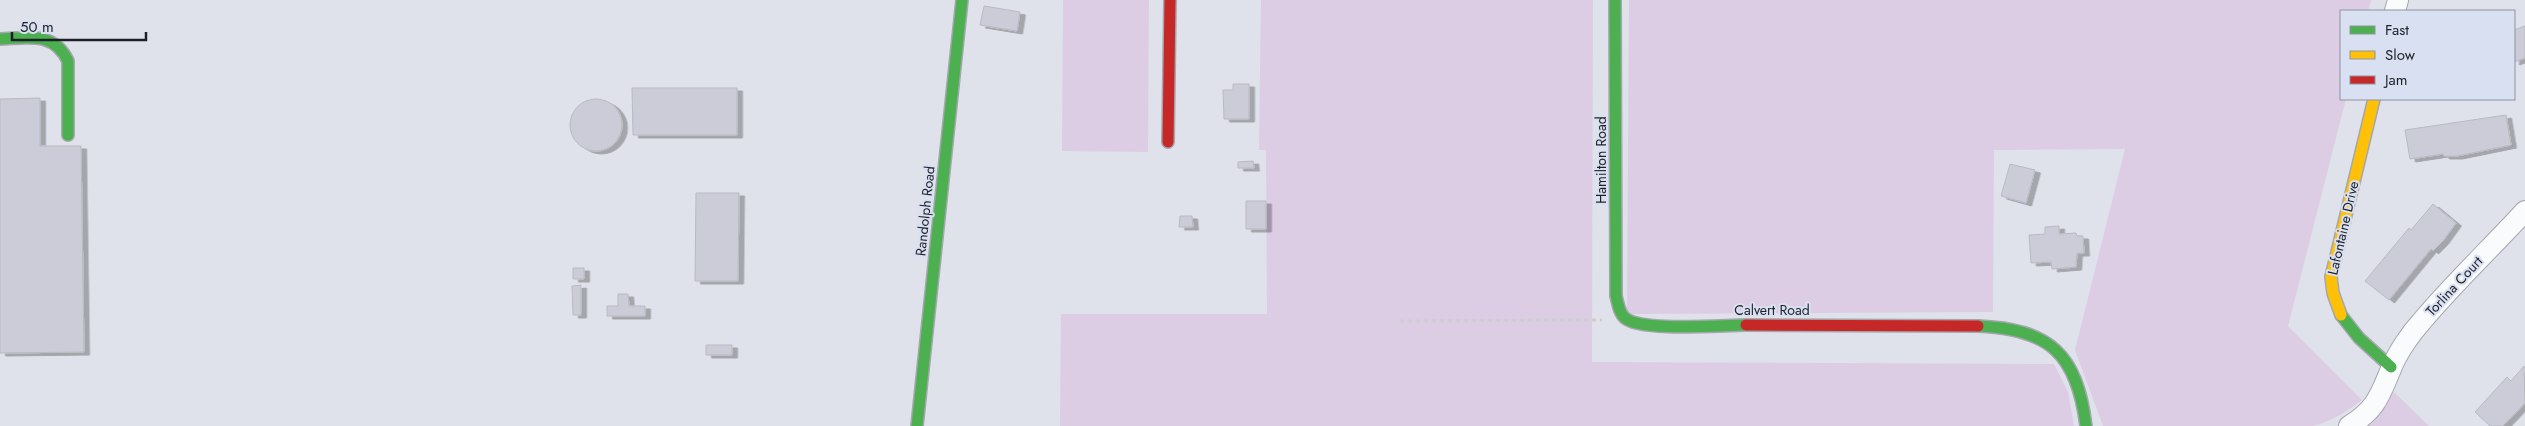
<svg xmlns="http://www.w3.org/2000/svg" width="2525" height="426" font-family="Jost,sans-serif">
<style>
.green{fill:#dccde4}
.building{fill:#cccbd8;stroke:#b9bac1;filter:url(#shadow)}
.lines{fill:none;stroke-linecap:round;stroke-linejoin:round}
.street-casing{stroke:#a5a7ae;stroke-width:22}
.fast-casing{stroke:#a5a7ae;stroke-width:14}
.slow-casing{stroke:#a5a7ae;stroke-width:14}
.jam-casing{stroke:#a5a7ae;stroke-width:14}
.path{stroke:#ccced0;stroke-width:3;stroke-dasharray:4 4;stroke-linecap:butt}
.street{stroke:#fafbfc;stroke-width:20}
.fast{stroke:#4caf50;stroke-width:11}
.slow{stroke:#ffc107;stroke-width:11}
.jam{stroke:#c62828;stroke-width:11}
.labels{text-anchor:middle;stroke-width:4;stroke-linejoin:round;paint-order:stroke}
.street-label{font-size:14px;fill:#1e2027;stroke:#d9e0f1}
</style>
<defs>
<filter id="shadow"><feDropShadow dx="5.5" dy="3" stdDeviation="0" flood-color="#0004"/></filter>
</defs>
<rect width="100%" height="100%" fill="#dfe2eb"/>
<path class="green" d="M1063,0H1149L1148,152L1062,151Z
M1261,0H1593L1592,362L2054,364L2068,392L2074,426H1060L1061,314H1267L1266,150H1259Z
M1629,0H2371L2368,11H2341V99H2346L2288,326L2362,400C2346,412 2332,421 2313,426H2103L2075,350L2125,149L1994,150L1993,312L1627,314Z
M2394,392L2429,426H2361L2376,416Z"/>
<path class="building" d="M984,6L1020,12L1017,31L980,25Z
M2525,26V58L2514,62V30Z
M1233,84H1249V119H1224L1223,90H1233Z
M632,88H737V135H633Z
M40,98V146H81L84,352L0,353V99Z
M570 125a26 26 0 1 1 52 0a26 26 0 1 1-52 0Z
M2506,115L2511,145L2457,156H2444L2443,154L2410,159L2405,130Z
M1253,161L1254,168H1238V162Z
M2010,164L2035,170L2026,203L2001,196Z
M696,193H739L738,281H695Z
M1246,201H1266V229H1246Z
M2433,204L2456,223L2443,241L2433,251L2431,249L2389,300L2365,281L2409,228L2411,230Z
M1180,216H1192L1193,227H1179Z
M2059,226V234L2076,233L2077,236H2083L2084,253H2077L2076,267L2052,269L2051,262L2031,263L2029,235L2045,234V227Z
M573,268H584V279H573Z
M581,285V315H573L572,286Z
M618,294H628L629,306H645V316H607V306H618Z
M706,345H732V355H706Z
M2524,366L2525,403L2503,426H2490L2475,412L2507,377L2511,381Z"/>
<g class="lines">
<defs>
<path id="street" d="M2395,11L2398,0
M2349,426C2376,410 2380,395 2391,369C2397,353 2411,333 2422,321C2454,283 2491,248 2525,211"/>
<path id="fast" d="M1615,0L1616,296C1618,303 1619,313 1625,318C1641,332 1722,325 1746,325
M0,39C28,38 54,31 68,61V135
M2341,315L2359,338L2391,367
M1978,326C2050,329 2077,354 2086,426
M917,426L962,0"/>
<path id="slow" d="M2341,315L2333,293L2331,277L2374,99"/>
<path id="jam" d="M1168,142L1170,0
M1746,325L1978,326"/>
</defs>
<use href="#street" class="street-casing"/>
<use href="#fast" class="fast-casing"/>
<use href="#slow" class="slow-casing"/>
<use href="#jam" class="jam-casing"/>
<path class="path" d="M1400,321L1602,320"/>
<use href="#street" class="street"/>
<use href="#fast" class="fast"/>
<use href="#slow" class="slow"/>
<use href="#jam" class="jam"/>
</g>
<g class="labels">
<g class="street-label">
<text transform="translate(1601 160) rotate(-90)" y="5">Hamilton Road</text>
<text transform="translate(925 211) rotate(-84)" y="5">Randolph Road</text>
<text transform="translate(2343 228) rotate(-77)" y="5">Lafontaine Drive</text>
<text transform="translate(2454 286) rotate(-47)" y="5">Torlina Court</text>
<text x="1772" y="315">Calvert Road</text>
</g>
</g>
<rect x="2340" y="10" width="175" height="90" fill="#d9e0f1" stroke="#8e93a0"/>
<rect x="2350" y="26" width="25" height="8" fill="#4caf50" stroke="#8e93a0"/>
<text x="2385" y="35" font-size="15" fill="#1e2027">Fast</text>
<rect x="2350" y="51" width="25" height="8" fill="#ffc107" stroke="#8e93a0"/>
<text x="2385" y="60" font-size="15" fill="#1e2027">Slow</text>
<rect x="2350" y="76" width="25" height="8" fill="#c62828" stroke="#8e93a0"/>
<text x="2385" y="85" font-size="15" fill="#1e2027">Jam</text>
<path d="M12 32v8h134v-8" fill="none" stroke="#1e2027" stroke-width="2.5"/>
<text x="20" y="32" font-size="15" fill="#1e2027" stroke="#d9e0f1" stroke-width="4" paint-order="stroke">50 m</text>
</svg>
